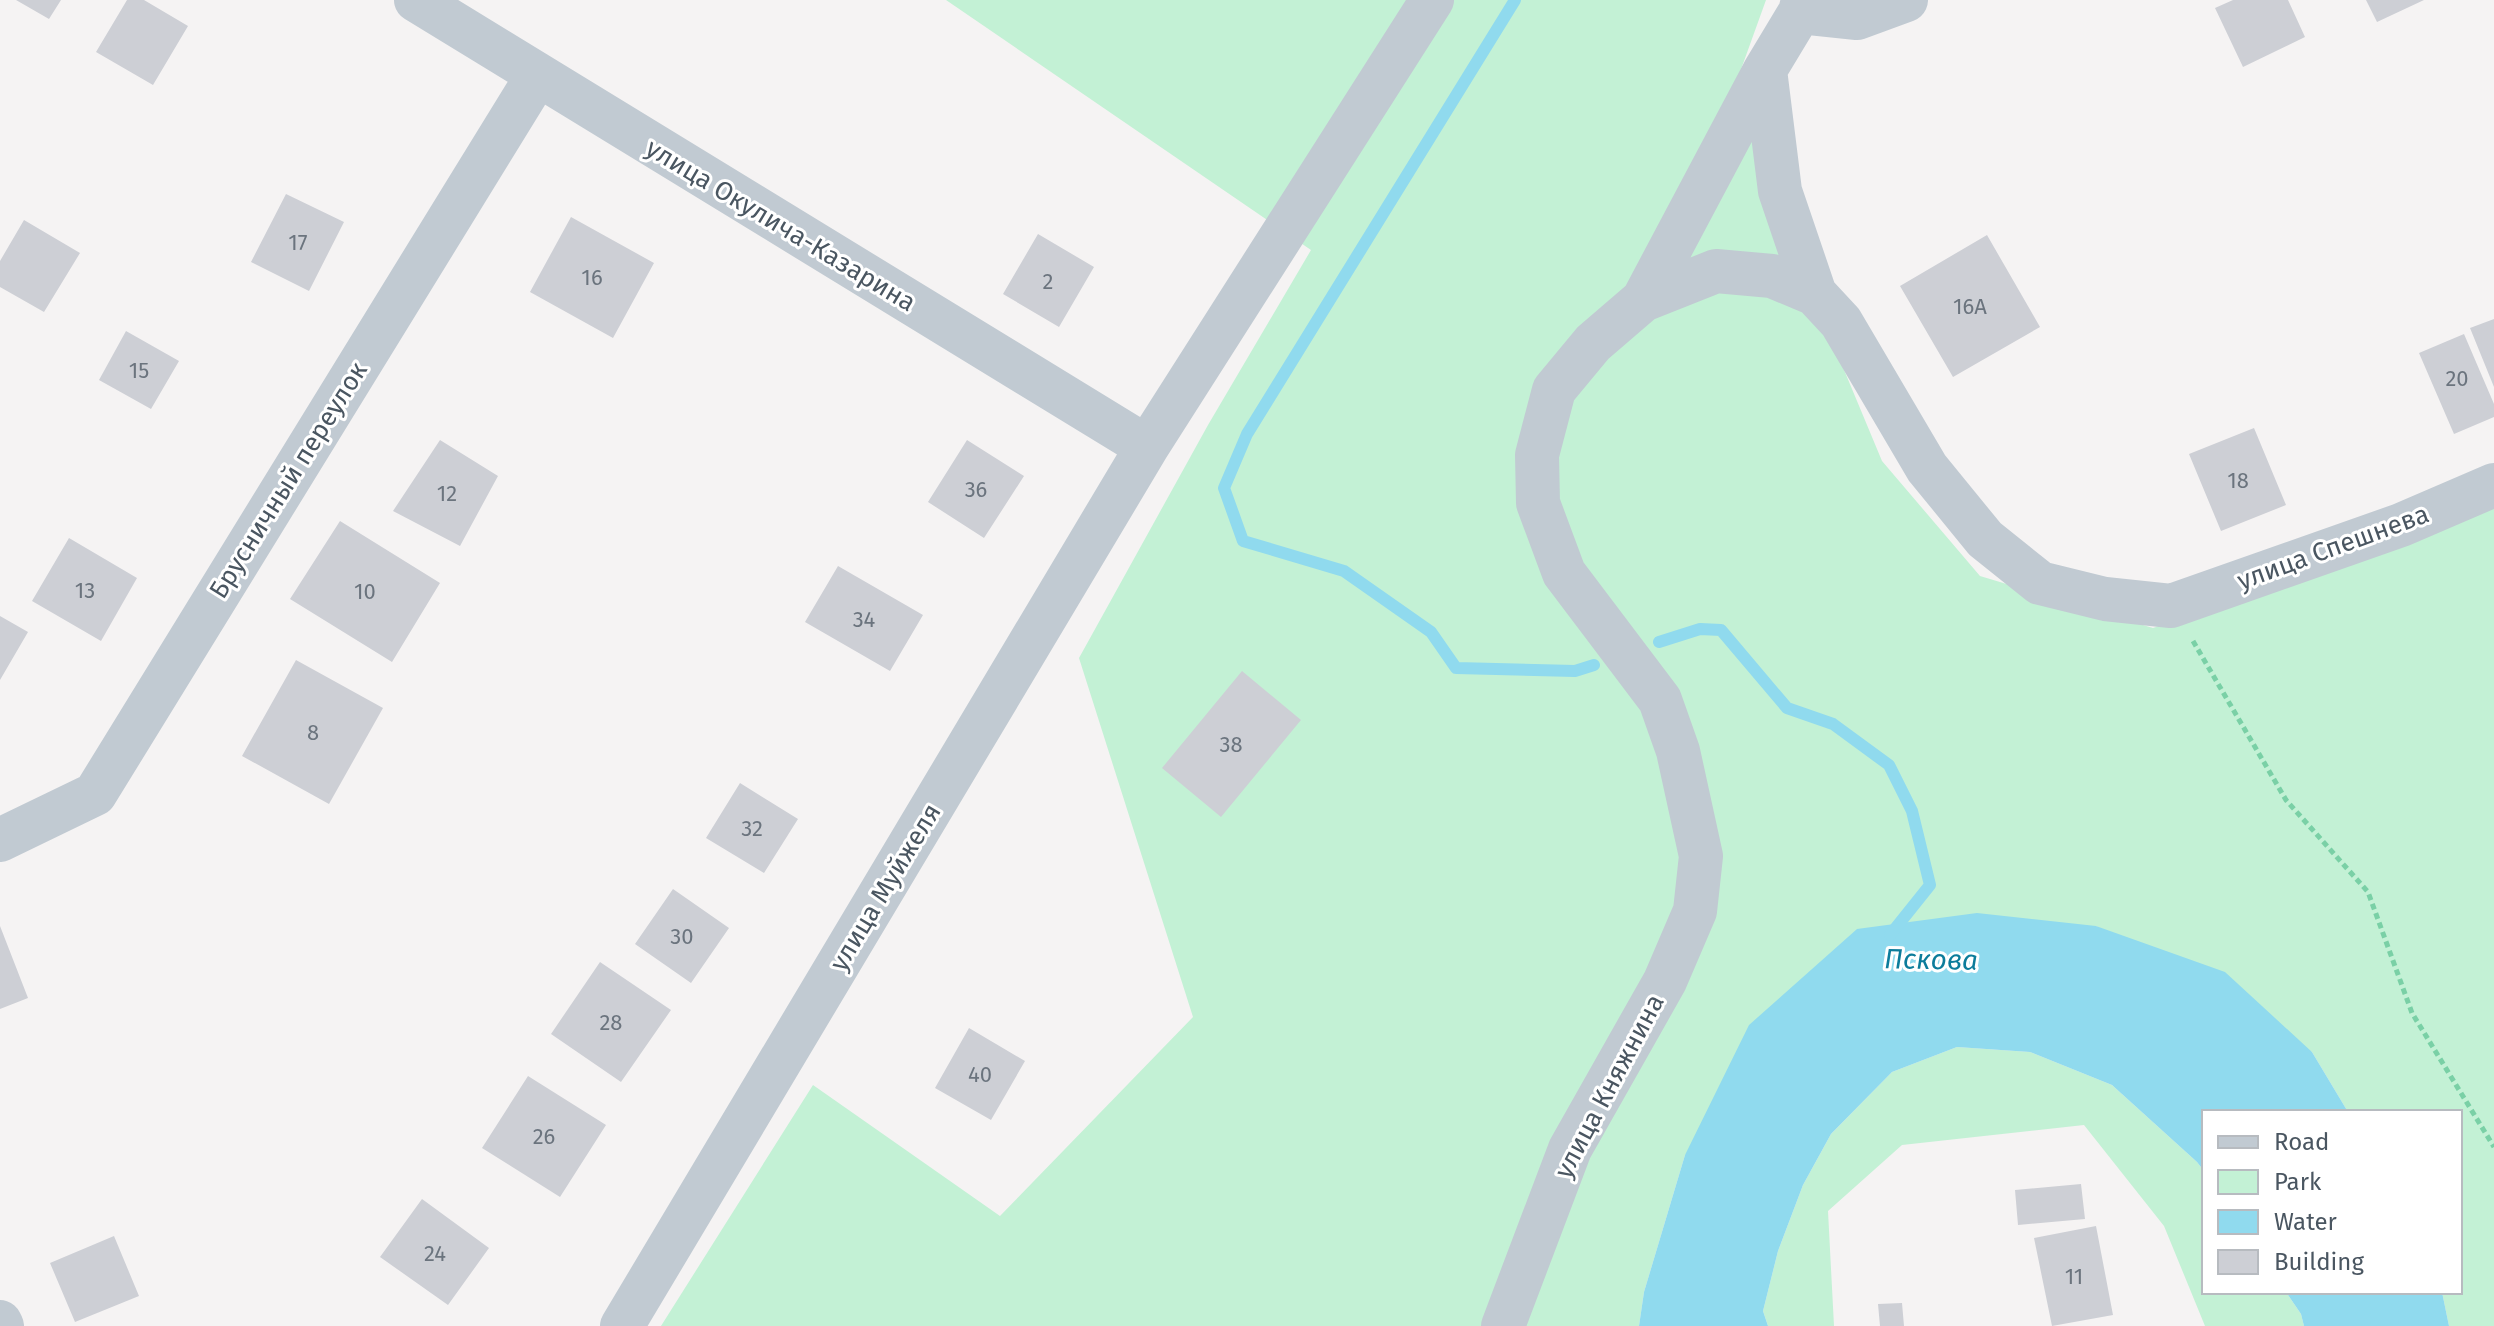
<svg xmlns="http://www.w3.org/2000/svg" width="2494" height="1326" font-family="'Fira Sans',sans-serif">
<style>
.green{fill:#c3f1d5}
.water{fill:#90daee}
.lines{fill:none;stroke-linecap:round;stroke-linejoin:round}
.stream{stroke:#90daee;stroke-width:12}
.building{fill:#cdcfd5}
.path{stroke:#7ad0a6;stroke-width:5;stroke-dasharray:6 4;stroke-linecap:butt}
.minor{stroke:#c1cad2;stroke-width:44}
.labels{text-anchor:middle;stroke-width:6;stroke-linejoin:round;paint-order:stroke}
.number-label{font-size:22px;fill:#6b747e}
.street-label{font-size:26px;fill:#4a5661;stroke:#fff}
.water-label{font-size:28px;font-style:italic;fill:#0c7c9b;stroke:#fff}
</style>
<rect width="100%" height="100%" fill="#f5f3f3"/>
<path class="green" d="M946,0H1766L1735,86L1792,245L1882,461L1980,576L2153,628L2420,536L2494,502V1326H2449L2442,1292H2460V1112H2348L2312,1052L2096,926L1685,1155L1644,1292L1639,1326H661L813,1085L1000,1216L1193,1017L1079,658L1208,425L1311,250Z
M1957,1047L2030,1052L2112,1085L2197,1162L2204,1171V1292H2286L2301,1314L2304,1326H2205L2164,1226L2084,1125L1902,1145L1828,1211L1834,1326H1768L1763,1311L1778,1251L1803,1185L1831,1134L1892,1072Z"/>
<path class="water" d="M1977,913L2096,926L2225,972L2312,1052L2348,1112H2204V1171L2197,1162L2112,1085L2030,1052L1957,1047L1892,1072L1831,1134L1803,1185L1778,1251L1763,1311L1768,1326H1639L1644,1292L1685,1155L1749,1025L1857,929Z
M2286,1292H2442L2449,1326H2304L2301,1314Z"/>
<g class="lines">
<path class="stream" d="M1515,0L1247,434L1224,488L1243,541L1344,571L1431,632L1456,668L1575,671L1594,665
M1659,642L1700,629L1721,630L1787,708L1833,724L1889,765L1912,811L1930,885L1890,935"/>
</g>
<path class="building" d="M16,0H61L49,19Z
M127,0H144L188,26L153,85L96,52Z
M2233,0H2288L2305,37L2243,67L2215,8Z
M2366,0H2424L2377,22Z
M286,194L344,222L309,291L251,262Z
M571,217L654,263L613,338L530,292Z
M24,220L80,253L44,312L0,287V261Z
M1038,234L1094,267L1059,327L1003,294Z
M1987,235L2040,327L1953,377L1900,286Z
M2494,319V387L2470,328Z
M126,331L179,361L151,409L99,380Z
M2464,334L2494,404V417L2454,434L2419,353Z
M2254,428L2286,505L2221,531L2189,454Z
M440,440L498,476L460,546L393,511Z
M967,440L1024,476L984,538L928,502Z
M340,521L440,583L392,662L290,599Z
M69,538L137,578L101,641L32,601Z
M838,566L923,615L890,671L805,622Z
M0,616L28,632L0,680Z
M296,660L383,708L329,804L242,756Z
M1242,671L1301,720L1221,817L1162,768Z
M740,783L798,819L764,873L706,838Z
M673,889L729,928L691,983L635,944Z
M0,926L28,998L0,1009Z
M600,962L671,1010L621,1082L551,1034Z
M969,1028L1025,1061L991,1120L935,1088Z
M528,1076L606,1125L560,1197L482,1148Z
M2081,1184L2085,1219L2018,1225L2015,1190Z
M422,1199L489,1248L448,1305L380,1257Z
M2096,1226L2113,1315L2052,1326L2034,1238Z
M114,1236L139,1296L75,1322L50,1263Z
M1902,1303L1904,1326H1880L1878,1304Z"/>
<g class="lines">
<path class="path" d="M2193,641L2286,800L2368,892L2412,1013L2494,1147"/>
<path class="minor" d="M416,0L1147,447
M1803,0L1800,12L1765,70L1780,191L1815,294
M1800,12L1857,18L1906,0
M1643,300L1765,70
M0,840L95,794L537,76
M0,1322L2,1326
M622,1326L1147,447L1432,0
M1503,1326L1570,1149L1665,981L1695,911L1701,856L1678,751L1660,700L1564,573L1538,503L1537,455L1554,390L1593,343L1643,300L1716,271L1772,276L1815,294L1841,322L1927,468L1985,539L2040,583L2105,599L2171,606L2401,525L2494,485"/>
</g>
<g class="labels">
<g class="number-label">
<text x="298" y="250">17</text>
<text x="592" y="285">16</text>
<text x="1048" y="289">2</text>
<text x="1970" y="314">16А</text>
<text x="139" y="378">15</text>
<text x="2457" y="386">20</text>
<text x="2238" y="488">18</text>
<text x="976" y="497">36</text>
<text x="447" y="501">12</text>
<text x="85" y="598">13</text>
<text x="365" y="599">10</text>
<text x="864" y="627">34</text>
<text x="313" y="740">8</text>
<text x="1231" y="752">38</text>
<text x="752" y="836">32</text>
<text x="682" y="944">30</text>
<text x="611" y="1030">28</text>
<text x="980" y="1082">40</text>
<text x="544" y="1144">26</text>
<text x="435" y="1261">24</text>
<text x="2074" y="1284">11</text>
</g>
<g class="street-label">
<text transform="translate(781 225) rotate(31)" y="9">улица Окулича-Казарина</text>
<text transform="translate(288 480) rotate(-58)" y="9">Брусничный переулок</text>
<text transform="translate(2333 547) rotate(-20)" y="9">улица Спешнева</text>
<text transform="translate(885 887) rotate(-59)" y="9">улица Муйжеля</text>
<text transform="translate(1609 1086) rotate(-62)" y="9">улица Княжнина</text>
</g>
<g class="water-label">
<text transform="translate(1931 959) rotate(1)" y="10">Пскова</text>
</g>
</g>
<rect x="2202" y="1110" width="260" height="184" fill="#ffffff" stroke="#b7bbc0" stroke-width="2"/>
<rect x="2218" y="1136" width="40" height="12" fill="#c1cad2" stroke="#b7bbc0" stroke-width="2"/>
<text x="2274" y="1150" font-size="24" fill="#4a5661">Road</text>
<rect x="2218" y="1170" width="40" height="24" fill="#c3f1d5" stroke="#b7bbc0" stroke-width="2"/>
<text x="2274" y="1190" font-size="24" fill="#4a5661">Park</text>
<rect x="2218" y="1210" width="40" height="24" fill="#90daee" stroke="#b7bbc0" stroke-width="2"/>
<text x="2274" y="1230" font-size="24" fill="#4a5661">Water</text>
<rect x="2218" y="1250" width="40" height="24" fill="#cdcfd5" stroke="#b7bbc0" stroke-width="2"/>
<text x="2274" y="1270" font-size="24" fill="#4a5661">Building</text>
</svg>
